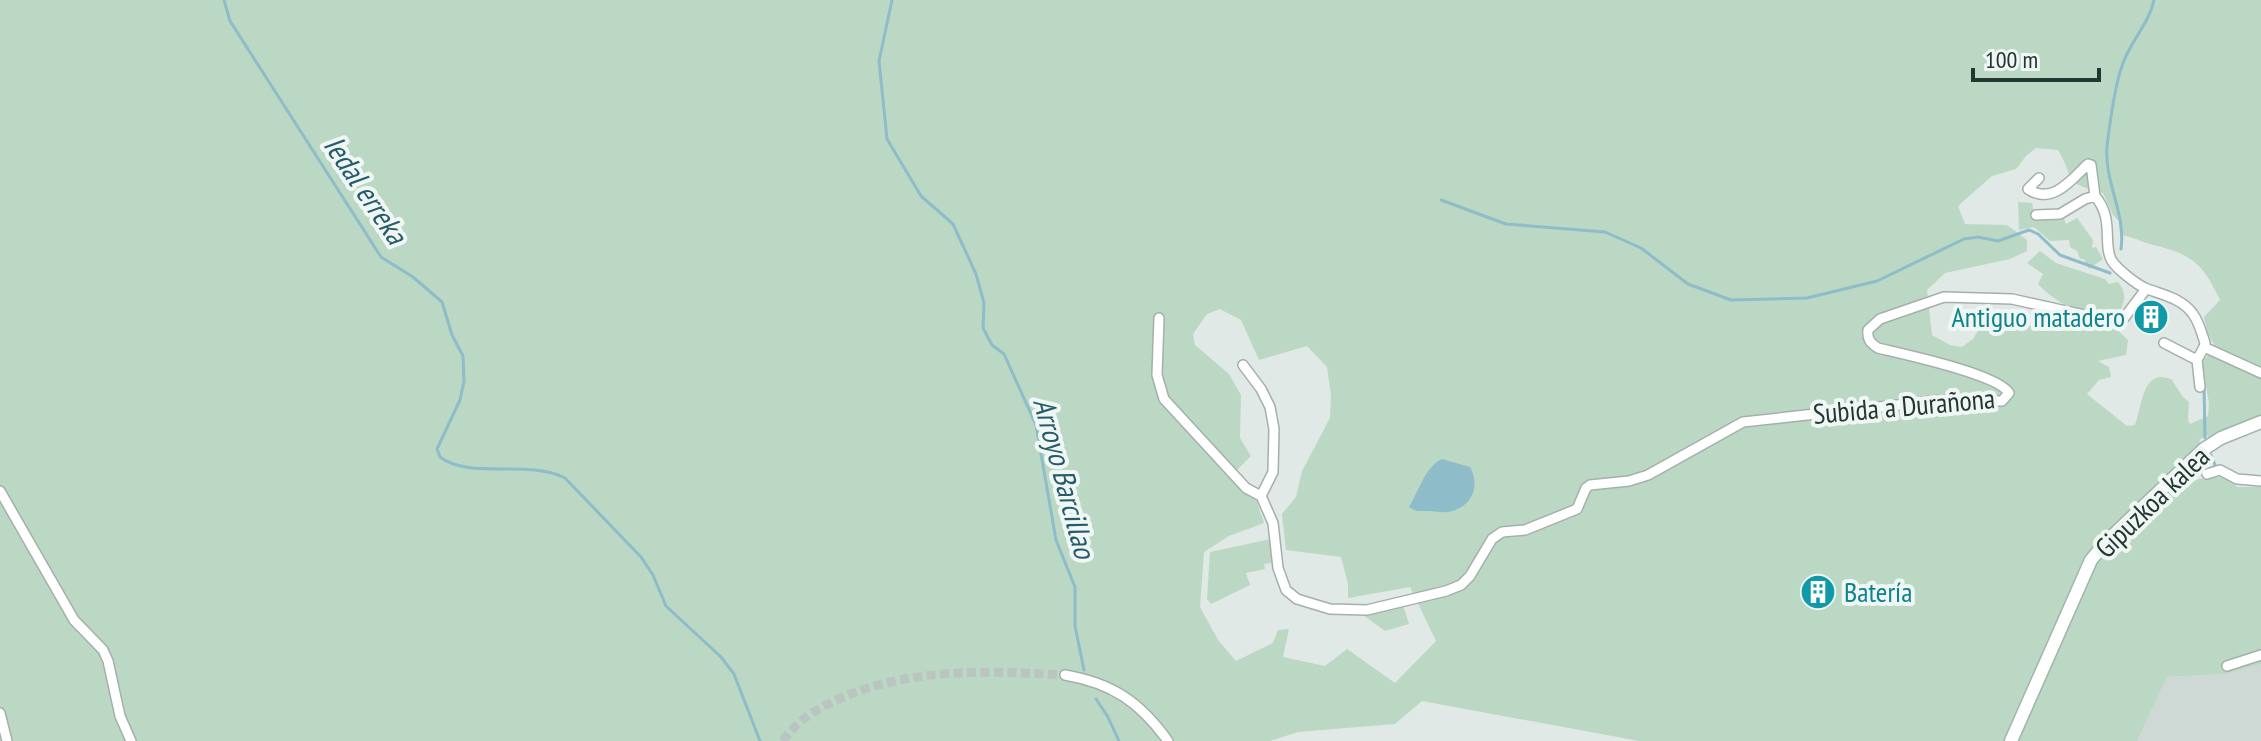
<svg xmlns="http://www.w3.org/2000/svg" width="2261" height="741" font-family="'PT Sans Narrow',sans-serif">
<style>
.built{fill:#ced8d4}
.green{fill:#bbd8c4;fill-rule:evenodd}
.water{fill:#8ebcc8}
.lines{fill:none;stroke-linecap:round;stroke-linejoin:round}
.stream{stroke:#8ebcc8;stroke-width:3}
.street-tunnel{stroke:#bac5c1;stroke-width:9;stroke-dasharray:9 4.5;stroke-linecap:butt}
.street-casing{stroke:#a4b0ac;stroke-width:12}
.secondary-casing{stroke:#a1b3ad;stroke-width:15}
.street{stroke:#fff;stroke-width:9}
.secondary{stroke:#fff;stroke-width:12}
.labels{text-anchor:middle;stroke-width:8;stroke-linejoin:round;paint-order:stroke}
.culture-label{font-size:28px;fill:#0d838f;stroke:#f0f6f3;text-anchor:end}
.street-label{font-size:28px;fill:#233732;stroke:#f0f6f3}
.water-label{font-size:30px;font-style:italic;fill:#255c6b;stroke:#f0f6f3}
</style>
<rect width="100%" height="100%" fill="#e0e9e5"/>
<path class="built" d="M2261,664V741H2137L2167,677L2226,674Z"/>
<path class="green" d="M0,0H2261V367C2228,353 2210,356 2204,317L2220,300C2202,261 2190,254 2150,244C2139,241 2131,236 2120,235L2119,221L2113,215L2103,193C2062,182 2076,181 2058,150L2036,148L2026,156L2016,169L1992,176L1958,206L1965,224L2007,225L2027,240V251L2010,259L1945,273L1927,290L1932,335L1950,345L1962,347L1973,339L1981,326L1991,331L2013,329L2014,323L2048,329L2053,317L2114,327L2128,340L2126,355L2098,361L2109,367L2111,377L2099,380L2087,394L2127,426L2135,425C2142,406 2143,366 2172,380L2183,397L2189,402L2188,420L2190,424L2208,416L2209,403L2202,362L2207,356L2212,355L2261,375V416L2231,427L2209,439L2207,435L2199,440L2201,444L2164,477L2185,487L2198,479L2222,477L2238,487H2261V664L2226,674L2167,677L2137,741H1639L1422,701L1395,724L1298,732L1270,741H0ZM1220,309L1241,320L1259,360L1307,346L1327,367L1331,395L1330,418L1302,471L1296,497L1282,514L1286,550L1341,557L1348,584V598L1410,587L1436,641L1395,683L1347,649L1325,666L1283,657L1289,629L1278,630L1273,643L1236,661L1218,640L1200,607L1204,552L1229,536L1264,523L1256,500L1242,492L1230,477L1251,456L1240,438L1241,395L1229,374L1195,345L1193,334L1207,314Z
M2018,202L2032,203L2035,219L2064,218L2066,224L2077,218L2093,240L2092,248L2096,247L2103,259L2089,269L2084,259H2080L2077,251L2070,247L2069,240L2050,241L2034,227L2019,230Z
M2040,251L2056,263L2105,279L2109,284L2118,282C2126,292 2126,299 2120,311C2095,325 2055,303 2038,284L2043,274L2027,263Z
M1271,539L1276,562L1264,564L1265,569L1246,573L1250,585L1211,604L1207,599L1210,552Z
M1403,605L1409,624L1385,631L1363,615Z"/>
<path class="water" d="M1442,459L1470,467C1481,488 1471,508 1448,512C1441,513 1435,511 1428,511C1419,511 1416,512 1409,507C1418,492 1426,466 1442,459Z"/>
<g class="lines">
<path class="stream" d="M224,0L230,21L381,257L413,277L442,302L452,335L463,356L464,381L460,400L437,449L440,457C470,480 527,459 565,478L641,557L653,575L666,606L721,657L734,674L760,741
M892,0L879,61L887,139L921,196L953,224L976,274L984,303L983,328L992,345L1004,354L1036,425L1056,540L1075,587V626L1084,670
M1441,200L1506,224L1605,232L1641,248L1688,284L1731,300L1807,298L1877,281L1964,239L1978,237L1998,241L2029,230L2038,234L2060,255L2110,273
M2121,249C2126,213 2104,182 2107,146C2110,122 2114,88 2122,66C2129,43 2149,24 2154,0
M2204,387L2205,438
M2211,455L2215,465
M1096,699L1108,717L1119,741"/>
<path class="street-tunnel" d="M783,741C797,720 818,708 841,698C913,667 988,671 1065,675"/>
<defs>
<path id="street" d="M2039,178L2028,189C2052,206 2072,179 2088,164L2091,165L2095,196
M2036,215L2060,214L2085,199L2095,196C2115,219 2102,245 2112,261C2117,269 2136,284 2145,288C2162,295 2182,298 2193,314C2199,322 2202,334 2205,343L2204,347L2261,373
M1159,318L1157,375L1164,399L1246,488L1261,496
M2164,343L2197,360
M1243,365L1261,389L1270,407L1274,429L1273,472L1261,496L1273,523L1278,568L1286,590L1297,599L1330,609L1367,610L1446,591L1461,585L1470,576L1492,539L1502,532L1525,530L1577,509L1586,488L1590,485L1629,481L1648,475L1743,422L1943,400L2002,401L2009,393C1998,374 1903,354 1878,348C1870,343 1867,339 1868,330L1880,319L1944,297L2012,299L2111,321L2124,318L2146,289
M2200,387L2197,360L2204,347
M2207,474L2220,470L2237,479L2261,481
M0,491L74,620L103,650L108,661L120,716L131,741
M2227,666L2261,655
M1065,675C1112,683 1140,702 1168,741
M0,713L7,741"/>
<path id="secondary" d="M2011,741L2091,560L2107,541L2204,449L2221,438L2261,422"/>
</defs>
<use href="#street" class="street-casing"/>
<use href="#secondary" class="secondary-casing"/>
<use href="#street" class="street"/>
<use href="#secondary" class="secondary"/>
</g>
<defs>
<symbol id="building-disc" viewBox="-11 -11 22 22"><circle r="9.5" fill="#0f9aa8" stroke="#f0f6f3"/><path d="M-4-6H4V6H1V3H-1V6H-4ZM-2.5-4.3h1.7v1.8h-1.7ZM.8-4.3h1.7v1.8H.8ZM-2.5-1h1.7V.8h-1.7ZM.8-1h1.7V.8H.8Z" fill="#fff"/></symbol>
</defs>
<g fill-rule="evenodd">
<use href="#building-disc" x="2131" y="297" width="40" height="40"/>
<use href="#building-disc" x="1798" y="572" width="40" height="40"/>
</g>
<g class="labels">
<g class="culture-label">
<text x="2125" y="327">Antiguo matadero</text>
<text x="1844" y="602" text-anchor="start">Batería</text>
</g>
<g class="street-label">
<text transform="translate(1904 406) rotate(-5)" y="10">Subida a Durañona</text>
<text transform="translate(2152 502) rotate(-44)" y="10">Gipuzkoa kalea</text>
</g>
<g class="water-label">
<text transform="translate(365 190) rotate(56)" y="10">Iedal erreka</text>
<text transform="translate(1064 478) rotate(75)" y="10">Arroyo Barcillao</text>
</g>
</g>
<path d="M1973 68v12h126v-12" fill="none" stroke="#233732" stroke-width="4"/>
<text x="1985" y="68" font-size="24" fill="#233732" stroke="#f0f6f3" stroke-width="6" paint-order="stroke">100 m</text>
</svg>
